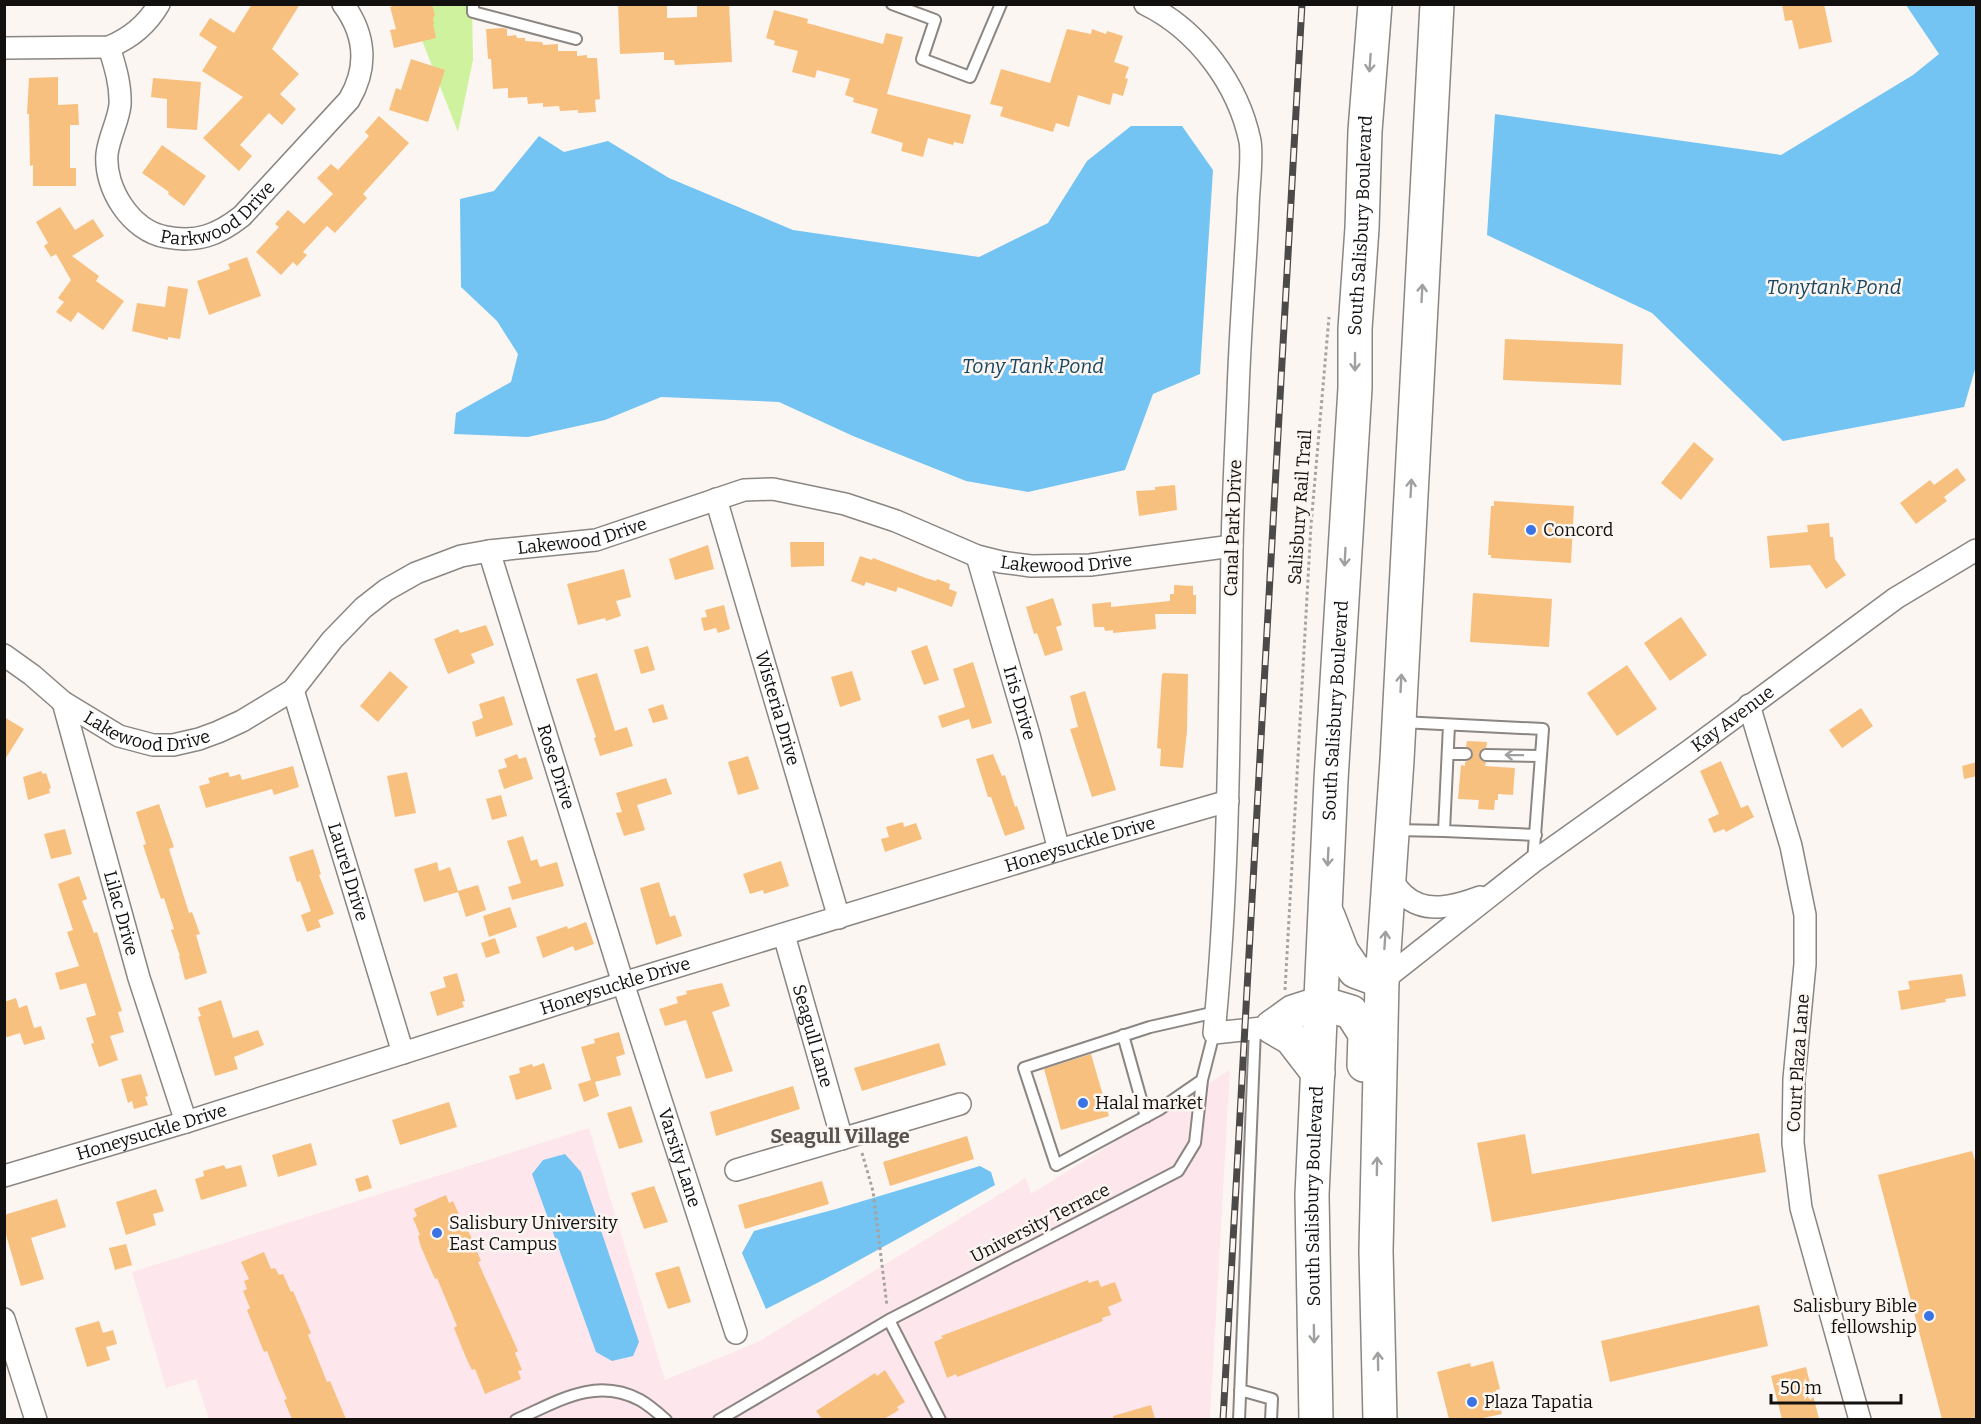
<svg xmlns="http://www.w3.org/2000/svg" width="1981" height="1424" font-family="Bitter,serif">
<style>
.education{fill:#fde7ec}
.green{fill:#cff29f}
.water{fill:#73c3f3}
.building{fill:#f8c07f}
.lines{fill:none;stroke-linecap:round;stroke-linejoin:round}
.lane-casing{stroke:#8b8682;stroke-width:14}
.street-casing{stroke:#8b8682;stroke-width:24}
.primary-casing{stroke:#8b8682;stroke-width:36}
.path{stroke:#a7a3a0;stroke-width:3;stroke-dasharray:3 3;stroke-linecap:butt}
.lane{stroke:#fff;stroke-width:10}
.street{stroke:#fff;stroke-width:21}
.primary{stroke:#fff;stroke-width:33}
.rail-casing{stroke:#4c4a48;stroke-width:7}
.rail{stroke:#fcf6f2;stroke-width:4.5;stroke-dasharray:14;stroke-linecap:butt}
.oneway{stroke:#a0a09f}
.poi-dot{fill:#3a73e3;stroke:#fcf6f2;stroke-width:2}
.labels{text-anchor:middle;stroke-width:5;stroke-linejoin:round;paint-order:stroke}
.street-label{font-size:18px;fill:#12110f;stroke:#fcf6f2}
.poi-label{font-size:18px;fill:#12110f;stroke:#fcf6f2;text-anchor:start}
.water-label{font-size:20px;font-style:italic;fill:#1a475f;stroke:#fcf6f2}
.neighbourhood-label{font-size:20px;font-weight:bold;fill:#595451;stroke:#fcf6f2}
</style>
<rect width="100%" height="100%" fill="#fcf6f2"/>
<path class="education" d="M1230,1070L1210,1419H209L196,1379L166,1388L132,1272L589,1128L665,1380L758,1342L1026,1178L1031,1194Z"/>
<path class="green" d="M408,5H472L473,60L458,132Z"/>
<path class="water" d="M1906,5H1976V366L1964,407L1783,441L1652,313L1487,235L1495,114L1781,155L1913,75L1939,54Z
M1131,126H1182L1213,170L1200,374L1153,394L1125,470L1028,492L966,481L853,436L779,402L661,397L605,420L528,437L454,434L456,413L511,382L518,354L497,321L461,287L460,199L494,191L539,136L564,152L608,141L669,178L793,230L979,257L1048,223L1087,161Z
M565,1154L581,1172L639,1342L633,1356L612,1361L596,1352L532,1174L543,1160Z
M980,1166L991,1172L995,1185L825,1279L766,1309L742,1253L754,1231L836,1209Z"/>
<path class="building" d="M252,4H300L272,49L299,74L280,94L296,109L282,125L269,113L240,145L252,156L239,171L203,138L243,97L202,71L217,47L199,35L210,18L234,33Z
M399,4H432L435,16L433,17L434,24H433L436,38L394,48L390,30L396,29L390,7Z
M618,4H667V18L697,17V4H729L732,62L675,65L674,60H664V52L620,54Z
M1782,4H1824L1832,42L1799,49L1792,20L1785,21Z
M774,10L808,19L807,23L883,44L886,33L903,37L887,94L971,115L963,144L954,142L953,145L928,138L923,157L901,151L903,143L871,133L878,109L853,102L854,98L845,95L850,79L817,70L815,78L792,72L798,51L774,45L775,41L766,38Z
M503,28L507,29V36L516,35L517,38H525V41L542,42L543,45L558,44V51H577V56L587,55V58H597L600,99L595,100L596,112L578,113V110L560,111L559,106L543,107V103L528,104L527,97L508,98V88L493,89L491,59H488L486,29Z
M1067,29L1091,34L1092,29L1106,34L1107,31L1123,36L1114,62L1129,67L1125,78L1128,79L1123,96L1113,93L1110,105L1078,95L1069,127L1056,123L1053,132L1000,116L1003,107L990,104L1001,69L1050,83Z
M411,59L445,70L428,122L389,110L396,88L401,90Z
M58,77V105L78,104L79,125H70V168H76V186H33V165L30,166L29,114H27L29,78Z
M153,78L201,82L197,130L167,128V99L151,97Z
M379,116L409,143L363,194L367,198L335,233L327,226L303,252L307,255L297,266L293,262L281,275L256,252L279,227L275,224L288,210L304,224L333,194L317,178L331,164L338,170L369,136L365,132Z
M162,145L206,176L184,206L168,194L169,192L142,173Z
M60,207L75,230L93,219L104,236L72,256L99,276L96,281L124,301L103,330L78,312L71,322L56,312L64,302L58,298L71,280L56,254L51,257L44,246L48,243L36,222Z
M247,257L261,296L209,315L197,281L230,269L228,264Z
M168,286L188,289L180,339L168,337V340L132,331L137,303L165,307Z
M1505,339L1623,344L1621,385L1503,380Z
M1694,442L1714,459L1681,500L1661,483Z
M1957,468L1966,480L1944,497L1947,501L1916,524L1900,503L1930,480L1934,485Z
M1175,485L1177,510L1139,516L1136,491L1155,490V487Z
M1494,501L1574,506L1571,563L1491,558V555H1488L1491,506H1494Z
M1829,523L1830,537H1833L1835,559L1846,575L1826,589L1810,565L1770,568L1767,536L1808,532L1807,525Z
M790,542H824V566L791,567Z
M708,545L714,569L675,580L669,559Z
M860,556L872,560L873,558L926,578L936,581L937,579L950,584L949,589L957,592L952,607L898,587L896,592L866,582L864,586L851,581Z
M624,569L631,597L616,601L621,616L606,621L605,618L578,625L567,584Z
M1174,585L1193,586V595H1196V614H1155L1156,629L1113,633V630L1105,631L1104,627H1094L1092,604L1111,602V607L1170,601V594H1174Z
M1473,593L1552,599L1549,647L1470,642Z
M1053,598L1062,625L1056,627L1063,650L1045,656L1037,633L1034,634L1026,607Z
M724,605L730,629L718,633L716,628L704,631L701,618L707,617L705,610Z
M1681,617L1707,655L1670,681L1644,643Z
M486,625L494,645L471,654L475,663L448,674L434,639L458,629L460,633Z
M927,645L939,680L924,685L911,651Z
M648,646L655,670L641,674L634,650Z
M973,662L992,723L972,729L969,719L942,728L938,716L965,707L953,669Z
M1627,665L1657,709L1617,736L1587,693Z
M390,671L408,687L378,722L360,706Z
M852,671L861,700L840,707L831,677Z
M597,673L615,731L627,727L633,746L600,756L594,738L596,737L576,679Z
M1164,673L1188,674L1187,731L1183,768L1160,766L1161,749L1157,748L1162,674Z
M1085,691L1116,790L1092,797L1070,729L1078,727L1070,696Z
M504,696L513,725L476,737L472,722L483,718L479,704Z
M663,704L668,719L653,723L648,709Z
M1861,708L1873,726L1842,748L1829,730Z
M4,717L24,729L4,761Z
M1467,741L1487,742L1486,748L1482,749L1479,754L1480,759L1486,762L1485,766L1515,768L1513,795L1498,794V800H1495L1494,810L1478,809L1479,800L1458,799L1461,765L1465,766V762L1470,760L1473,755L1472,750L1466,747Z
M517,754L519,759L526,757L533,779L504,789L498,770L507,767L504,759Z
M993,754L1002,776L1005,775L1015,807L1017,806L1025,829L1005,836L991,797H988L976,759Z
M748,756L759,789L738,795L728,762Z
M1721,761L1741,808L1748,805L1754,817L1726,832L1724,829L1714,833L1708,819L1719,814L1700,771Z
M1977,762V776L1964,779L1962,766Z
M293,766L299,787L274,795L272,789L206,808L199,786L210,783L208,778L228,772L230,777L240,774L242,780Z
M41,771L43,774L46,773L51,788L49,789L50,793L28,800L23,777Z
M407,772L416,813L395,817L387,776Z
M666,778L672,794L637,805L645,830L624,836L616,813L622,812L616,793Z
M501,795L507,816L492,820L486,799Z
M159,804L174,847L169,849L189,913L192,912L200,934L196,935L207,973L185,980L179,956H180L171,930L174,929L164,898L161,899L143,845L146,844L136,812Z
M903,822L904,827L916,823L922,839L885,852L881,839L889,837L886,827Z
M65,829L72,854L51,859L44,834Z
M523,836L531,861L537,859L540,867L557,862L564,886L512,900L508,887L521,883L507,841Z
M313,849L321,874L319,875L334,914L318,920L321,927L307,932L301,915L311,911L300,881L297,882L289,857Z
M781,861L789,886L764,894L763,890L750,894L743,874Z
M437,862L439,871L450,867L458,891L478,885L486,910L466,917L458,892L424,902L414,869Z
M79,876L87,899L82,901L94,933L97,932L122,1011L118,1012L124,1032L110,1036L118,1060L99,1067L91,1044L94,1043L86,1018L96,1015L86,983L60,990L55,973L79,966L67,932L73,930L58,884Z
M659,882L670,917L675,915L682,936L656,945L640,888Z
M510,907L517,927L489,937L483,916Z
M586,922L594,944L575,951L573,946L543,958L536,937L567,926L568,929Z
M495,938L500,953L486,958L481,943Z
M457,973L465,1001L462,1002L464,1007L437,1016L430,992L446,987L443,977Z
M1962,974L1966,996L1945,999L1946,1002L1901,1010L1898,991L1910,989L1908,981Z
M722,983L730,1006L712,1012L733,1071L706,1079L686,1020L665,1026L659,1009L678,1003L676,997L687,994L686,991Z
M16,998L19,1008L27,1005L34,1028L41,1026L45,1039L24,1045L20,1033L4,1038V1002Z
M221,1000L233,1038L258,1030L264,1045L234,1057L238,1069L215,1076L198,1017L201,1016L198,1008Z
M619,1032L625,1054L616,1057L621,1075L595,1082L599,1096L584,1102L578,1084L591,1080L581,1047L595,1043L594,1039Z
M939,1043L946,1065L862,1091L854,1068Z
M1091,1054L1109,1116L1061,1130L1044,1069Z
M544,1063L552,1089L516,1100L509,1076L520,1073L519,1068L532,1064L533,1067Z
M141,1074L148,1096L145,1097L148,1105L134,1109L132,1101L128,1103L121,1079Z
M793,1086L800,1109L716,1136L710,1112Z
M449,1102L457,1127L400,1145L392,1120Z
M631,1106L643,1142L619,1149L607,1113Z
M1759,1133L1766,1172L1492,1222L1477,1143L1525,1134L1532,1174Z
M967,1136L974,1159L890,1186L883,1162Z
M311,1143L317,1165L278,1177L272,1155Z
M1972,1151L1977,1167V1419H1942L1878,1175Z
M224,1165L226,1169L241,1165L247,1186L201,1200L195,1179L204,1176L203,1171Z
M368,1175L372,1188L359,1192L355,1179Z
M822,1181L829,1204L745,1229L738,1205Z
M654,1186L668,1222L644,1229L631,1193Z
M156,1189L164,1211L153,1214L156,1225L126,1235L116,1202Z
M446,1195L449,1203L453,1201L461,1219L463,1218L481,1261L478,1262L518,1351L515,1353L522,1370L518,1371L521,1379L485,1394L475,1369L472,1370L467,1360L454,1328L457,1326L437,1278L435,1279L421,1247L418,1236L420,1235L413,1218L417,1216L414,1209Z
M57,1199L66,1227L31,1238L44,1279L21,1286L4,1228V1215Z
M126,1244L132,1265L115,1270L109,1248Z
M264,1252L271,1269L275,1268L279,1275L283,1274L291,1292L293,1291L311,1333L308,1335L315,1352L327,1382L330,1381L346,1419H292L284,1400L287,1399L279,1381L267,1351L264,1352L247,1310L250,1308L243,1291L247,1289L244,1281L249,1279L241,1262Z
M679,1266L691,1302L668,1309L655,1273Z
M1088,1280L1089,1283L1098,1280L1101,1287L1115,1282L1122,1301L1108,1307L1111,1315L1102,1318L1103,1321L957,1377L956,1374L947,1378L934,1342L943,1338L941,1336Z
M1759,1305L1768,1346L1610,1382L1601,1341Z
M99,1321L103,1333L113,1330L117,1344L106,1347L110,1360L87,1367L75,1328Z
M1493,1361L1500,1389L1496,1390L1502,1414L1478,1419H1449L1437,1372L1470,1363L1471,1367Z
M1806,1367L1819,1419H1782L1771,1376Z
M885,1370L905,1402L897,1407L899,1410L884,1419H822L816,1411L875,1373L877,1376Z
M1151,1405L1155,1419H1113V1416Z"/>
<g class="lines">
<defs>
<path id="lane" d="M473,4V12L576,39
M892,4L935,20L922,59L970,77L1001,4
M1401,722L1543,729L1533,862
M1449,725L1444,831L1536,835
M1448,754H1466
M1486,755L1541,756
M1396,830L1444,831
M1123,1035L1146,1117
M1202,1080L1160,1109L1056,1165L1024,1068L1150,1027L1216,1012
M889,1320L940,1420
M1240,1390L1272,1399L1271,1420
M516,1420C557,1402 595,1376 640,1400C649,1405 658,1413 666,1420
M719,1420L889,1320L1178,1171L1195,1143L1202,1080L1214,1033
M1239,1420L1255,1029"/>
<g id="street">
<path d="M1145,4C1198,30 1238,84 1250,141C1253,159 1248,191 1248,211C1245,272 1240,332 1238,393C1236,445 1233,497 1232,549C1229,711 1230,872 1214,1033L1272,1027"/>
<path id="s1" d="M109,47C115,66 121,85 120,105C118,122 109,137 107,154C104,188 131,231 166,237C197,243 218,235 242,216L349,100C368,68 366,35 343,4"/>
<path d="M4,48L109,47C131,38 147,25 159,4"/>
<path id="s2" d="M716,499L839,918"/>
<path id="s3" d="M489,551L623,983L736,1333"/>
<path id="s4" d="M977,556L1029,735L1059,850"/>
<path id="s5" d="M4,655L32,675L63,702L119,736L153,745H173L199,739L218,732L242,721L293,690L332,640L363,608L386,590L416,573L461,556L489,551L596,540L744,490L773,489L845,504L896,521L977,556L1001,562L1031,566L1090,565L1232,546"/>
<path id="s6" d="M293,690L403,1053"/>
<path id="s7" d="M63,702L139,978L186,1122"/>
<path d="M1749,705L1791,846L1805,915V964L1794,1079L1793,1143L1801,1208L1860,1420"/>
<path d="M1389,877C1394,883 1398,890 1404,895C1425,915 1456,906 1480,897"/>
<path id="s8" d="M784,935L842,1139"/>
<path id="s9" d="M1382,981L1533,862L1689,751L1896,598L1976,550"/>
<path d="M736,1170L960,1104"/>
<path id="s10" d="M4,1176L186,1122L623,983L1059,850L1228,801"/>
<path d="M4,1319L36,1420"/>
</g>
<g id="primary">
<path d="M1328,916L1342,952L1355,971L1382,981"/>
<path d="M1318,1073L1291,1038L1272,1027L1293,1012L1321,1003L1351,1012L1365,1034L1364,1065"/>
<path id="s11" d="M1316,1420L1312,1195L1331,780L1355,388V329L1362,228L1365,131L1375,4"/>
<path d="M1380,1420L1376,1251L1382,981L1397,760L1437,4"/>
</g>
</defs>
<use href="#lane" class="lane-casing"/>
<use href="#street" class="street-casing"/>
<use href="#primary" class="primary-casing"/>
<path class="path" d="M1285,990L1311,525L1329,317
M862,1153L873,1191L887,1306"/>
<use href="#lane" class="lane"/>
<use href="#street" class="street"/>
<use href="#primary" class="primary"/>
<defs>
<path id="rail" d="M1223,1420L1302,4"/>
</defs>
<use href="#rail" class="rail-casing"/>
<use href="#rail" class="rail"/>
</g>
<defs><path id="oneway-shaft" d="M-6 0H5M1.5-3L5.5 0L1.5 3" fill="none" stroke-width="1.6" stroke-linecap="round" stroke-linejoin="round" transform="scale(1.5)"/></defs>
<g class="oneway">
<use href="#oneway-shaft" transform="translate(1370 63) rotate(94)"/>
<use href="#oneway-shaft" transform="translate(1422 293) rotate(-87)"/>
<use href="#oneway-shaft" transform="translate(1355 362) rotate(90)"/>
<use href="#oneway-shaft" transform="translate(1411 488) rotate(-87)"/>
<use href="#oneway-shaft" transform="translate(1345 557) rotate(93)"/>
<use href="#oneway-shaft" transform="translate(1401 683) rotate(-87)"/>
<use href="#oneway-shaft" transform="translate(1514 755) rotate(-179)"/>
<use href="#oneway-shaft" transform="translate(1328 857) rotate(93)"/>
<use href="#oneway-shaft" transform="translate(1385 940) rotate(-86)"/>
<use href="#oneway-shaft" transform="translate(1377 1166) rotate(-89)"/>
<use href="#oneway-shaft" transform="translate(1314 1334) rotate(89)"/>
<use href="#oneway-shaft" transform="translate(1378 1361) rotate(-91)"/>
</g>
<g class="poi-dot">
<circle cx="1531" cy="530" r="6"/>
<circle cx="1083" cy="1103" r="6"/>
<circle cx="437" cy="1233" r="6"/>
<circle cx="1929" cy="1316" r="6"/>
<circle cx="1472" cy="1402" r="6"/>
</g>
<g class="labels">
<g class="street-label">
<text dy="6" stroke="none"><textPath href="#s1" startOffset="280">Parkwood Drive</textPath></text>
<text dy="6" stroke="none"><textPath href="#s11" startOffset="1196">South Salisbury Boulevard</textPath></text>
<text transform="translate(1300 507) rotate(-86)" y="6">Salisbury Rail Trail</text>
<text transform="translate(1233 528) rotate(-88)" y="6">Canal Park Drive</text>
<text dy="6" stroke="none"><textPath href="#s5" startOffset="672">Lakewood Drive</textPath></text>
<text dy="6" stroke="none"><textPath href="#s5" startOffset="1176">Lakewood Drive</textPath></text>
<text dy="6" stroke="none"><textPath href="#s4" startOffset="153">Iris Drive</textPath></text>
<text dy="6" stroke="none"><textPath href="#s2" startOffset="218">Wisteria Drive</textPath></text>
<text dy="6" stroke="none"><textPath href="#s11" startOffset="710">South Salisbury Boulevard</textPath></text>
<text dy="6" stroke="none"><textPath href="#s9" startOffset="438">Kay Avenue</textPath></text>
<text dy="6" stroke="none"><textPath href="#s5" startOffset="168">Lakewood Drive</textPath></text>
<text dy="6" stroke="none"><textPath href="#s3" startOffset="226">Rose Drive</textPath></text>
<text dy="6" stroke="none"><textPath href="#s10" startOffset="1126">Honeysuckle Drive</textPath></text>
<text dy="6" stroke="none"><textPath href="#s6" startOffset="190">Laurel Drive</textPath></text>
<text dy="6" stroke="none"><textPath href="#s7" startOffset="219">Lilac Drive</textPath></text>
<text dy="6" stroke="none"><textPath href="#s10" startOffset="640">Honeysuckle Drive</textPath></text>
<text dy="6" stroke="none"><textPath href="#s8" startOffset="105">Seagull Lane</textPath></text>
<text transform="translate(1798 1063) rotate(-86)" y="6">Court Plaza Lane</text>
<text dy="6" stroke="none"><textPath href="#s10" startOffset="154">Honeysuckle Drive</textPath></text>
<text dy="6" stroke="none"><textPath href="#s3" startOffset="636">Varsity Lane</textPath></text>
<text dy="6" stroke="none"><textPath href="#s11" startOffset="224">South Salisbury Boulevard</textPath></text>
<text transform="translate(1040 1223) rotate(-27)" y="6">University Terrace</text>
</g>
<g class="poi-label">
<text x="1543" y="536">Concord</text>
<text x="1095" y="1109">Halal market</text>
<text x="449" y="1229">Salisbury University<tspan x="449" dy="21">East Campus</tspan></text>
<text x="1917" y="1312" text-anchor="end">Salisbury Bible<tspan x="1917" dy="21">fellowship</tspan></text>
<text x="1484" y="1408">Plaza Tapatia</text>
</g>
<g class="water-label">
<text x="1834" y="294">Tonytank Pond</text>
<text x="1033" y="373">Tony Tank Pond</text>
</g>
<g class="neighbourhood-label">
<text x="840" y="1143">Seagull Village</text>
</g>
</g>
<rect width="1981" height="1424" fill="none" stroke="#12110f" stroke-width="12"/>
<path d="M1771 1394v9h130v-9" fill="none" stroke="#12110f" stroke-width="3"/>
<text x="1780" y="1394" font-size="18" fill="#12110f" stroke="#fcf6f2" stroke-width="4.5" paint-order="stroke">50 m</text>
</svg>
